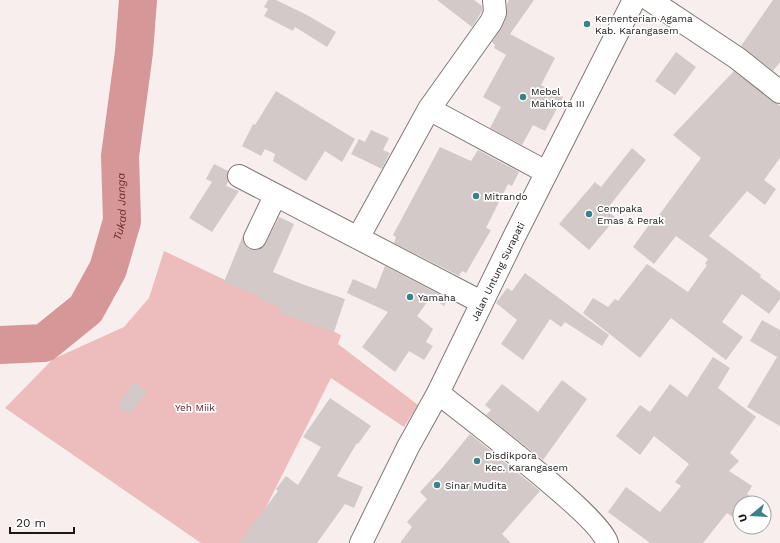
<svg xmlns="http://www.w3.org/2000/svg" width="780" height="543" font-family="'Work Sans',sans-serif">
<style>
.green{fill:#edbcbc}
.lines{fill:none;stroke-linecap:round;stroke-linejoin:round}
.river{stroke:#d59798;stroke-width:38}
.building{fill:#d2c9c8}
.street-casing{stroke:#817878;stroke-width:24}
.highway-casing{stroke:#817878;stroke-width:24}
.street{stroke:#fff;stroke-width:22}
.highway{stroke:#fff;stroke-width:22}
.poi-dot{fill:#3a8285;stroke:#fff;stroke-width:1.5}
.labels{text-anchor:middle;stroke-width:3.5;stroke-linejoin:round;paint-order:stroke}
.poi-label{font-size:10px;fill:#1b1818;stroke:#fff;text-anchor:start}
.street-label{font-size:10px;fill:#1b1818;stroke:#fff}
.park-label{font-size:10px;fill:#621922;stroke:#fff}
.water-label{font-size:11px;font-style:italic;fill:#72282f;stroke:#fff}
</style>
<rect width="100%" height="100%" fill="#f8eeee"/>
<path class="green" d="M164,251L341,335L338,344L418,405L404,427L331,378L248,543H201L5,408L53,359L124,327L149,298Z"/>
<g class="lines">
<path class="river" id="s1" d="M0,345L44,343L86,309L108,269L122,221L120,156L134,52L138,0"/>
</g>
<path class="building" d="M268,0H276L307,15L336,32L327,47L295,27L293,31L264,16L268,9L264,7Z
M437,0H474L482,6V11L472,27Z
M509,0H534L510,34L555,58L541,85L563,97L545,131L533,125L522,145L490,128L501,107L483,97L506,55L494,48L495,45L492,42L506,18L507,4Z
M773,0H780V62L773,71L741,46Z
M676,52L696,67L675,95L655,81Z
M734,71L780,106V158L764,180L776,189L765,205L747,191L709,236L761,275L760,277L780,292V299L769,314L742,294L722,322L743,337L726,360L671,318L640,358L583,313L593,298L608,307L615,299L618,301L647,264L688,292L707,265L705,264L708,259L676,236L654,264L633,247L649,225L651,226L701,158L673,135Z
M276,91L355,139L342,162L325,151L306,181L273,161L275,154L265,149L261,156L242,146L253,124L255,125Z
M371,130L389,138L383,150L390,153L382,169L351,154L359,139L365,142Z
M440,147L471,161L478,150L519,172L512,186L508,184L486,228L491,230L466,273L462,271L459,276L394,243L396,237L393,235Z
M632,148L646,160L606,210L616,218L589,250L559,224L595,182L601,187Z
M214,164L228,171V182L226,186L239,191L212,232L189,218L212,182L206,179Z
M279,217L294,224L273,272L299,283L345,299L334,332L279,313L281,308L259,299L260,297L224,282L244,233L243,239L245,245L249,249L256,250L262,248L266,243Z
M385,266L448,299L444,306L431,297L417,316L433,329L426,342L433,346L424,360L409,351L395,372L362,347L388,312L347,293L353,279L376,289Z
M525,273L609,335L602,346L565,322L561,327L550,319L523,360L501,344L517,320L496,303L507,288L512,291Z
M762,320L780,330V426L747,407L777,357L750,341Z
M713,357L730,368L718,388L756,417L730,453L739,461L729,471L752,486L747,494L761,503H740V522L727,513L703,543H650L608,512L626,487L660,512L681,486L675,482L689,464L654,436L640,455L616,436L640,405L650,412L670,384L687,397Z
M562,380L587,399L543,460L486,415L491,410L485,405L502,384L538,412Z
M134,382L147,392L129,415L117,406Z
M330,398L371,426L358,444L357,443L337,476L363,487L354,508L345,504L317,543H239L278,491L276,489L286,476L298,485L321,447L303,437Z
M470,434L540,491L502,534L511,543H400L412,527L407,522L427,499L420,492L443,467Z
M764,505L772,511L764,523Z
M748,527H761L757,533Z"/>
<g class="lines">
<defs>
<path id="street" d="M650,0L737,58L780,92
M429,109L546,172
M239,176L481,302
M255,238L275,196
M358,238L429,109L491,22L495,13L494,0
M438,393C466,415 602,518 607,543"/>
<g id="highway">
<path id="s2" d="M361,543L408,447L438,393L513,239L634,0"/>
</g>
</defs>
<use href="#street" class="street-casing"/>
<use href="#highway" class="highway-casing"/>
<use href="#street" class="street"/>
<use href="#highway" class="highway"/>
</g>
<g class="poi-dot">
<circle cx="587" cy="24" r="4"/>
<circle cx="523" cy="97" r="4"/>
<circle cx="476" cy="196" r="4"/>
<circle cx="589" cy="214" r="4"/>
<circle cx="410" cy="297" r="4"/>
<circle cx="477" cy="461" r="4"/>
<circle cx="437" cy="485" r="4"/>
</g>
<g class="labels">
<g class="poi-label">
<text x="595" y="22">Kementerian Agama<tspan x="595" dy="12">Kab. Karangasem</tspan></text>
<text x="531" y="95">Mebel<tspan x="531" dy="12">Mahkota III</tspan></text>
<text x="484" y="200">Mitrando</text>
<text x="597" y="212">Cempaka<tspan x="597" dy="12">Emas &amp; Perak</tspan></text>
<text x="418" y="301">Yamaha</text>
<text x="485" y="459">Disdikpora<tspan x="485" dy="12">Kec. Karangasem</tspan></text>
<text x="445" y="489">Sinar Mudita</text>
</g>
<g class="street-label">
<text dy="4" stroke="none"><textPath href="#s2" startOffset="304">Jalan Untung Surapati</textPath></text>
</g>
<g class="park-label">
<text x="195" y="411">Yeh Miik</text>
</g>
<g class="water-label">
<text dy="4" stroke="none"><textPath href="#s1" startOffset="208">Tukad Janga</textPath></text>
</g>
</g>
<g transform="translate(752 515) rotate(252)"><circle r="19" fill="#ffffff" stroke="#a4a3a3"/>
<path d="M0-3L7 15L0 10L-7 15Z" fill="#3a8285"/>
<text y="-6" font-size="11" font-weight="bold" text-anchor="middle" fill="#1b1818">U</text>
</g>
<path d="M10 527v6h64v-6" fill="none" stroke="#1b1818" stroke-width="2"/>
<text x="16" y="527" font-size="12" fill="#1b1818" stroke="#ffffff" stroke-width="3" paint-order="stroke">20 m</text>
</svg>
